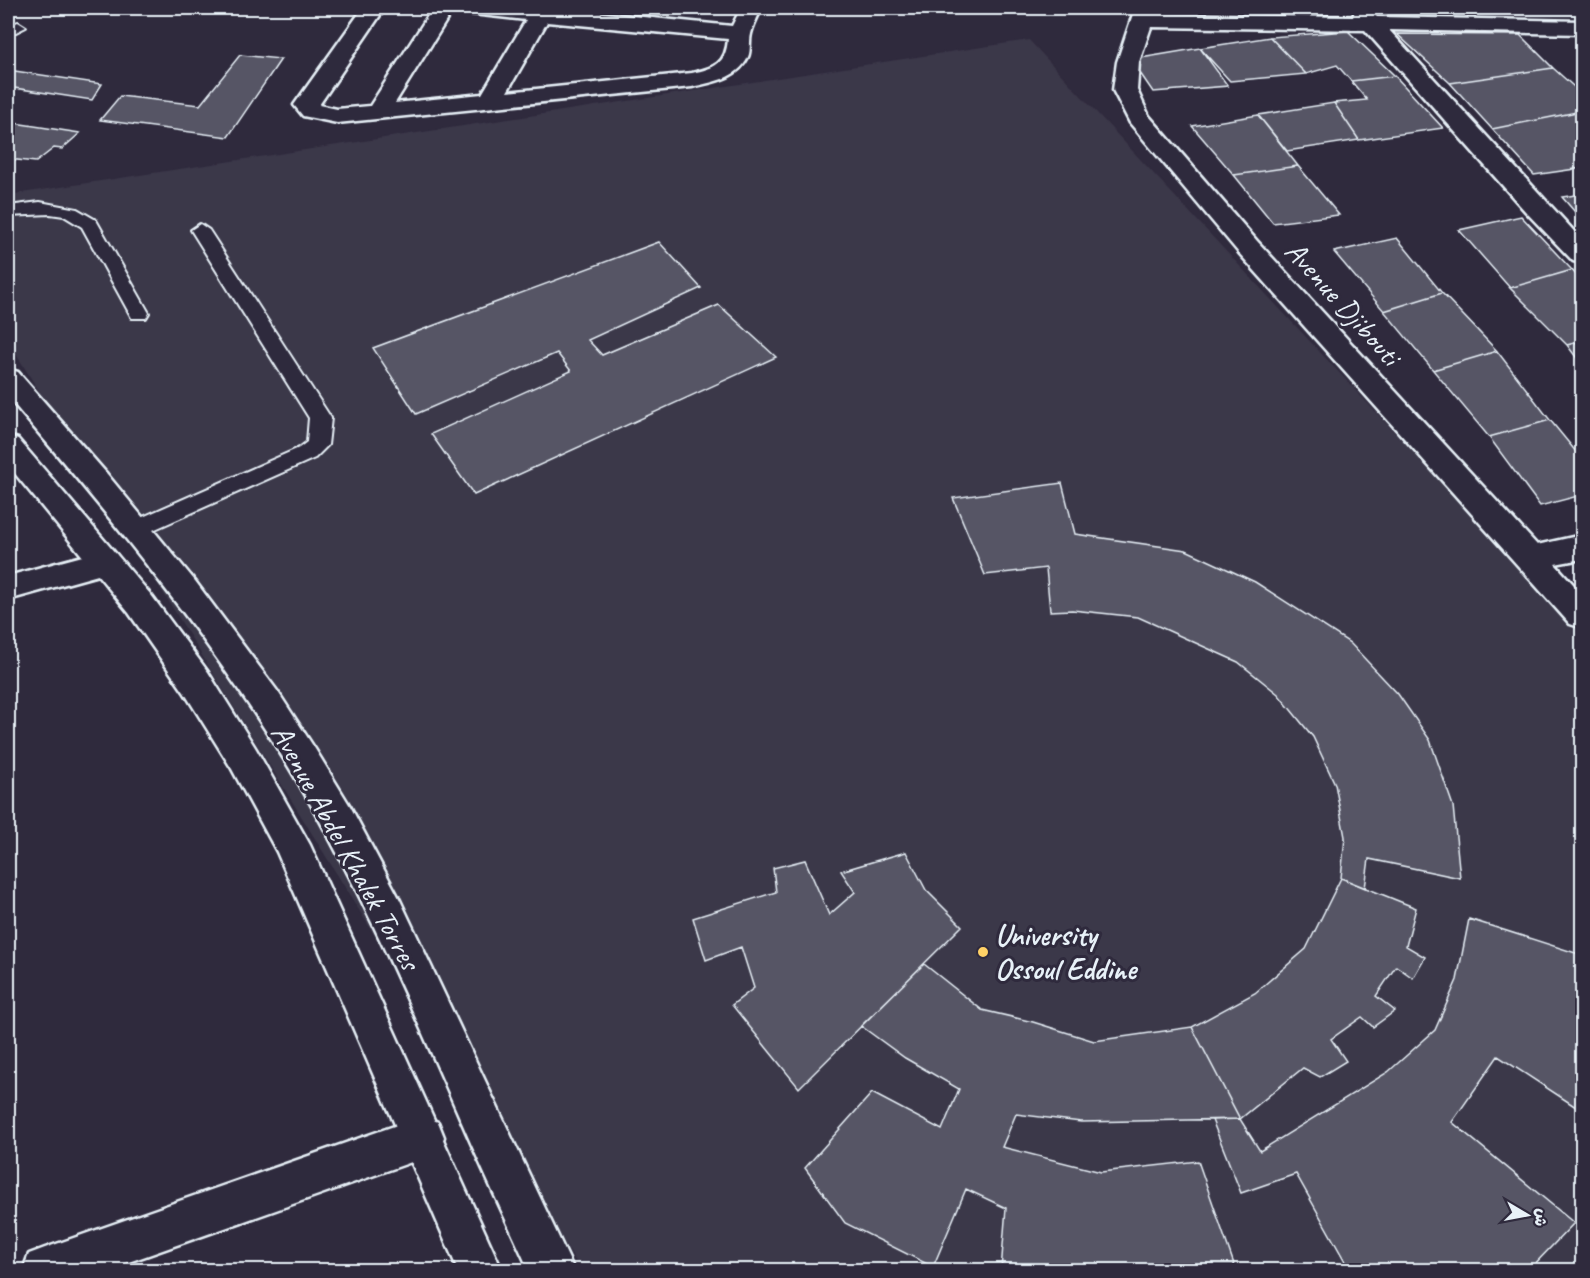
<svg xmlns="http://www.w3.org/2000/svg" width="1590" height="1278" font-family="Caveat,'Playpen Sans Arabic',sans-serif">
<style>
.built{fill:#3b3749}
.building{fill:#575565;stroke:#e8f1f8;stroke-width:1.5}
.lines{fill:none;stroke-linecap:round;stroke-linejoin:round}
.service-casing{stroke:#e8f1f8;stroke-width:4}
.minor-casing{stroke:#e8f1f8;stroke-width:5}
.secondary-casing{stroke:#e8f1f8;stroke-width:5}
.service{fill:#2f2a3d;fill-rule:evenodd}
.minor{fill:#2f2a3d;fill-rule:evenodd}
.secondary{fill:#2f2a3d;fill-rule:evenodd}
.poi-dot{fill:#ffd166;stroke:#2f2a3d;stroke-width:2}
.labels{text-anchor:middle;stroke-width:6;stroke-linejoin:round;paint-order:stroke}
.street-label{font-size:30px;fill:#e8f1f8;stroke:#2f2a3d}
.poi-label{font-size:30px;font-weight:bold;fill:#e8f1f8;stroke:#2f2a3d;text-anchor:start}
</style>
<rect width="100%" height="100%" fill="#2f2a3d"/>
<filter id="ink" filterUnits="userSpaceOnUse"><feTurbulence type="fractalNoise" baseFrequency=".0167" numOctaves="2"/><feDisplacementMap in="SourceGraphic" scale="12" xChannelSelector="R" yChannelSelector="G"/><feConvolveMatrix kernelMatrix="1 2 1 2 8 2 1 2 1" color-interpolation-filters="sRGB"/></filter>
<g filter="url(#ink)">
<path class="built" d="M1029,40L1582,633V1270H581L8,341V195Z"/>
<path class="building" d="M1348,31L1395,76L1351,81L1337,65L1306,74L1270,37Z
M1397,34L1520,35L1553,68L1450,83Z
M1270,37L1306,74L1230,81L1200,48Z
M1200,48L1228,86L1153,92L1138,70L1141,58Z
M240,55L281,59L228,137L100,120L120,96L200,105Z
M1553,68L1582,94V111L1492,129L1450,83Z
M8,70L102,84L92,100L8,87Z
M1395,76L1443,128L1359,140L1334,103L1367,100L1351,81Z
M1334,103L1359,140L1287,151L1258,115Z
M1582,111V168L1534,175L1492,129Z
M1258,115L1298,166L1234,175L1192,126Z
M8,122L80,133L62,149L54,148L36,162L8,159Z
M1298,166L1339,215L1273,223L1234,175Z
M1582,194V220L1562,197Z
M1521,216L1572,270L1510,288L1459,230Z
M1397,238L1442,293L1384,311L1334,252Z
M659,242L701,288L588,340L602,355L719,305L776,357L474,495L431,434L571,371L557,353L416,414L373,348Z
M1572,270L1582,282V341L1567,345L1510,288Z
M1442,293L1497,351L1433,370L1384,311Z
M1582,341V365L1567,345Z
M1497,351L1550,420L1489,437L1433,370Z
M1550,420L1582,459V495L1540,506L1489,437Z
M1062,483L1075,534L1186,550L1255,582L1350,643L1398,694L1430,740L1453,806L1460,878L1369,859L1365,888L1341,878L1345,837L1335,784L1313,737L1278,694L1238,662L1138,617L1072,610L1050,611L1046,568L985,575L953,498Z
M906,852L926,890L962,926L799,1088L732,1005L754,988L741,947L706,960L693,918L776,892L773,868L805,860L829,915L855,892L841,871Z
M1341,878L1416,908L1406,946L1425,957L1413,978L1396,966L1376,996L1395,1011L1373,1027L1362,1017L1331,1039L1346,1061L1320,1077L1303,1068L1240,1119L1192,1027L1255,993L1306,949Z
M1469,919L1582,955V1111L1498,1056L1452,1122L1574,1223L1529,1270H1350L1296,1174L1241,1193L1212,1120L1240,1119L1260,1151L1388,1072L1435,1030L1457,980Z
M924,964L982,1010L1033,1022L1094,1041L1192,1027L1240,1119L1081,1122L1016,1114L1002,1147L1101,1172L1198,1161L1236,1270H1001L1006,1208L966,1189L933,1267L845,1223L805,1168L872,1093L942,1130L959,1089L905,1058L861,1026Z"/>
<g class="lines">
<defs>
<path id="service" d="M18,22L26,27L8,36V26Z
M40,202L77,209L96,220L149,313L146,318H132L82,227L64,216L50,214L8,216V206Z
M200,224L209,230L331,418L328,445L315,458L135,538L127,536L124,530L127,524L299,448L307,442L309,418L191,230Z"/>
<path id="minor" d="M363,8H385L319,105L337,109L370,106L433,8H454L395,103L482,94L526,20L472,14L464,13L462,8H554L732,26L741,8H762C758,16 753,25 751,34C749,41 751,51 748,57C738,79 712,82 692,87L337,123L303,116L294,105ZM547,22L728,39C726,64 715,68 692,73L507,92Z
M1135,8H1156L1155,14L1353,17L1355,10C1365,8 1370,10 1377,17L1582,21V34L1389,30L1582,240V263L1573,261L1526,212L1365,30L1151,27L1139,62L1137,90L1149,116L1257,241L1537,545L1582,535V559L1555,564L1582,594V628L1570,624L1239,253L1130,123L1113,90L1117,62Z
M105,550L116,554L121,562L116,570L8,600V576Z
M423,1116L438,1122L444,1137L438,1152L423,1158L106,1270H23L29,1254L45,1248Z"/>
<path id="secondary" d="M8,369L18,372L107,474L195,581L278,692L315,749L350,806L400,900L574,1270H529C505,1217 480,1165 457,1111C406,995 356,878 290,769C209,636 109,515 8,397Z
M8,436L18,439L151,595L208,672L256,749L310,845L502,1270H458L277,852L232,769L184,692L129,613L8,465Z"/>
</defs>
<use href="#service" class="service-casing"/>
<use href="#minor" class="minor-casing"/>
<use href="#secondary" class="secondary-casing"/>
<use href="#service" class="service"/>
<use href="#minor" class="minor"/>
<use href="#secondary" class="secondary"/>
</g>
</g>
<circle class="poi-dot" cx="983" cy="952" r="6"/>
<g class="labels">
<g class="street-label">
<text transform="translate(1343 303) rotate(48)" y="10">Avenue Djibouti</text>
<text transform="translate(346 847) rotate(61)" y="10">Avenue Abdel Khalek Torres</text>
</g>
<g class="poi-label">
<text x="995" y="945">University<tspan x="995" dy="34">Ossoul Eddine</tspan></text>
</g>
</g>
<rect width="1590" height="1278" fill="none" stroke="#2f2a3d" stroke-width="30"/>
<rect x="15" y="15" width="1560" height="1248" fill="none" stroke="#e8f1f8" stroke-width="2" filter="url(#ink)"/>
<g transform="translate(1527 1215) rotate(100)" stroke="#2f2a3d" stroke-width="4.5" paint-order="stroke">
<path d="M0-4.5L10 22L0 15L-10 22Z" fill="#e8f1f8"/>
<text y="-9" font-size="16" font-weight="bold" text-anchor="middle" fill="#e8f1f8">ش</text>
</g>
</svg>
